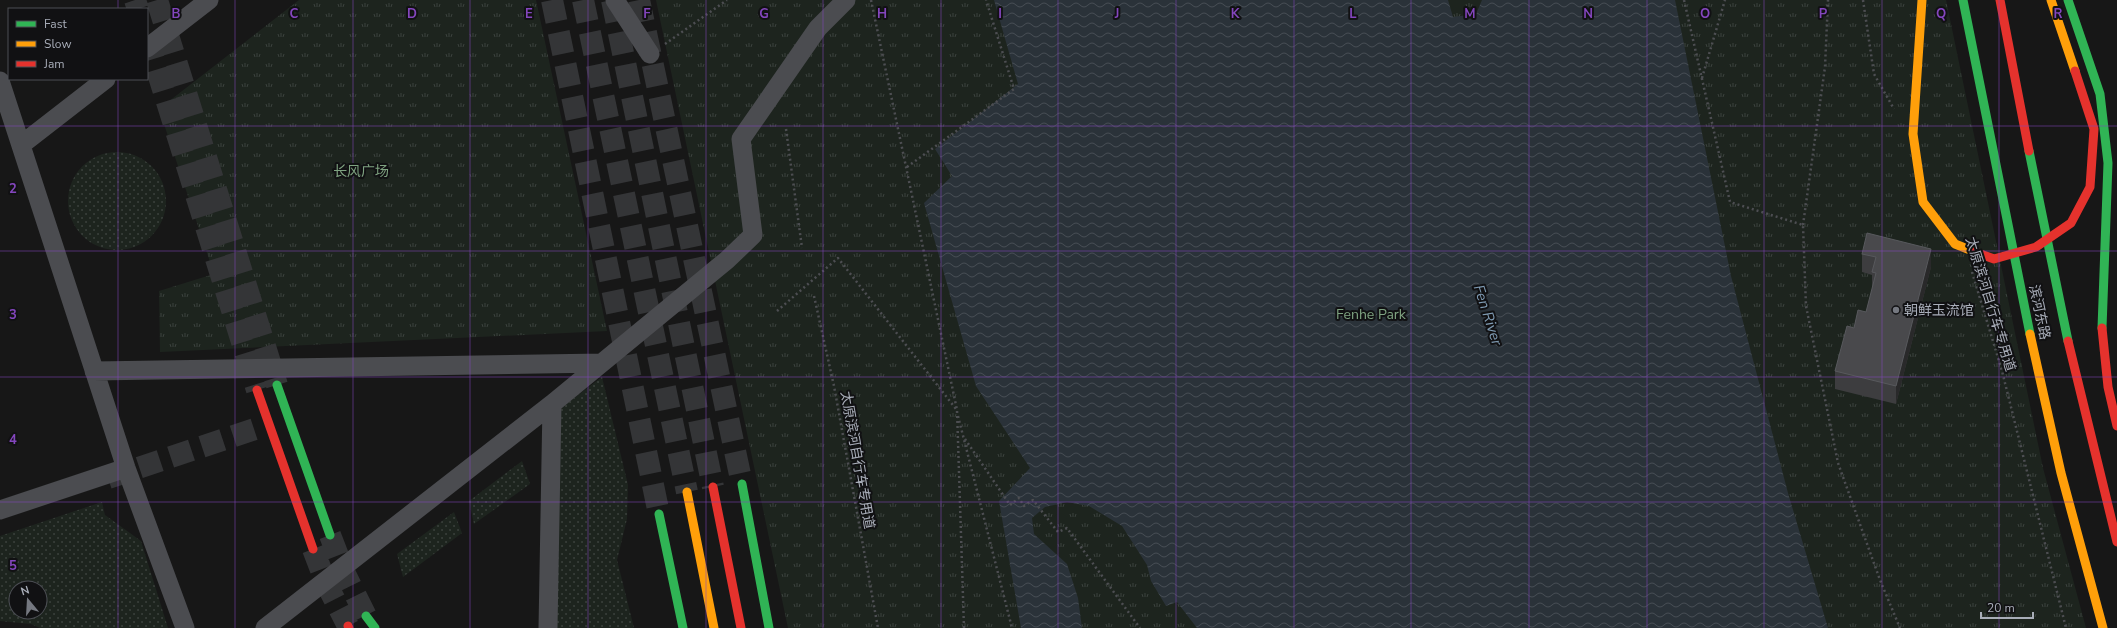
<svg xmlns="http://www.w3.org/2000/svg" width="2117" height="628" font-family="'Nunito Sans','Noto Sans SC',sans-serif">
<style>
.grass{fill:url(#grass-dots);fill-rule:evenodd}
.park{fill:url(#park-tufts)}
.water{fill:url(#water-waves)}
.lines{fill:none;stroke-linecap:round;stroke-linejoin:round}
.secondary-tunnel{stroke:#343537;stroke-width:22;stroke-dasharray:22 11;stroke-linecap:butt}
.highway-tunnel{stroke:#343537;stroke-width:22;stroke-dasharray:22 11;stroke-linecap:butt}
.path{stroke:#4d4e52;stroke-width:2.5;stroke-dasharray:2 3;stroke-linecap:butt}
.street{stroke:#4b4c50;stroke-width:19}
.fast{stroke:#30b455;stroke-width:9}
.slow{stroke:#ff9f0a;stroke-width:9}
.jam{stroke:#e5322d;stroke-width:9}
.wall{fill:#3d3d3f}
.shaded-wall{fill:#29292a}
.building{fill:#49494c;stroke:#58595d}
.grid{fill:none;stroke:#8446be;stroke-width:1;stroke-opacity:0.55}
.poi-dot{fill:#757880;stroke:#111113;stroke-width:1.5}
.labels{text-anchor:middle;stroke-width:4;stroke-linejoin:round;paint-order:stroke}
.park-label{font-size:14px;fill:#7fa381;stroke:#111113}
.street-label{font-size:14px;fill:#a8adb8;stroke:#111113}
.poi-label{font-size:14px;fill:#a8adb8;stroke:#111113;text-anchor:start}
.water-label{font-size:15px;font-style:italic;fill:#7f9bb3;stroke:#111113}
.grid-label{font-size:13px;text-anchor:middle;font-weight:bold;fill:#8446be;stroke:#111113;stroke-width:4;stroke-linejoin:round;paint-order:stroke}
</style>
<defs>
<pattern id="grass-dots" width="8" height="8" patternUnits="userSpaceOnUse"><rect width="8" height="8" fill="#1d241e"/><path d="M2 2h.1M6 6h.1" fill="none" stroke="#3b413d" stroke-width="1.8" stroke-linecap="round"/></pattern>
<pattern id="park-tufts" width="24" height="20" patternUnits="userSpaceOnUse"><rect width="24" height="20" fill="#1d241e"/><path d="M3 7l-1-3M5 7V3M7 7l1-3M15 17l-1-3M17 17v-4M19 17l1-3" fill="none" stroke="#3b413d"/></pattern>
<pattern id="water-waves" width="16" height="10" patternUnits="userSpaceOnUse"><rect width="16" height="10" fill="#2a3239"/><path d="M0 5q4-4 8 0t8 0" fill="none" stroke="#464d54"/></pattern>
</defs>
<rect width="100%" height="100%" fill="#171717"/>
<path class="grass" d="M68 201a49 49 0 1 1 98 0a49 49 0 1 1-98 0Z
M602,377L628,485L627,519L617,560L634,628H554L558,410Z
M522,461L530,484L474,524L469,501Z
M102,502L105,515L141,541L168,628H40L31,624L0,621V536ZM16,588H40V612H16Z
M454,512L462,533L403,577L397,554Z"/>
<path class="park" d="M299,0H536L607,331L160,352L159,291L214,274L159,109Z
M656,0H1946L2043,468L2086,628H788Z"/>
<path class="water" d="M994,0H1448L1453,17L1476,14L1482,0H1675L1731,276L1788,493L1828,628H1197L1177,602L1166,606L1151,581L1147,565L1122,526L1089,506L1067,502L1045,507L1032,518L1034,534L1067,564L1078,598L1082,628H1021L999,501L1030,468L976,386L924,203L952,176L935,149L1018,84Z"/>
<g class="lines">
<path class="secondary-tunnel" d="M135,0L138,9
M157,0L277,385
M552,0L659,514
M147,38L257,390
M108,478L258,428
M330,535L345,574L366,616
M313,549L326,583L348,626"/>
<path class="highway-tunnel" d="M583,0L687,492
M612,0L713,487
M639,0L742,484"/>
<path class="path" d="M871,0L957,410L964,628
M1684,0L1730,202L1803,225L1806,306L1838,463L1880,580L1900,628
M1863,0L1874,74L1894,109
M665,44L727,0
M1702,78L1725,0
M786,129L802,248
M907,167L1014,89L986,0
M1803,225L1825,67L1828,0
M1972,272L2002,371L2066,628
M814,296L834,386L878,628
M777,311L838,258L956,409
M958,416L1012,628
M965,439L1010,505L1019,498L1024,506L1033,500L1058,532L1067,528L1140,628"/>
<path class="street" d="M615,0L650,54
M147,48L209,0
M0,81L126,468L185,628
M21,145L106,79
M94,371L602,363
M0,510L126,468
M265,628L552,404L727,260L753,235L741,139L818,28L846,0
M548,628L552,404"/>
<path class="fast" d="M1963,0L2030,334
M2068,0L2100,94L2108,163L2102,328
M2029,151L2068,341
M277,385L330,535
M742,484L769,628
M659,514L683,628
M366,616L375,628"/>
<path class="slow" d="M1922,0L1913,134L1923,202L1955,244L1975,252
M2051,0L2075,71
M2030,334L2061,473L2103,628
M687,492L714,628"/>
<path class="jam" d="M2000,0L2029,151
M1975,252L1994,259L2036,247L2071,223L2090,187L2094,129L2075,71
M2102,328L2108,387L2117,426
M2068,341L2117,542
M257,390L313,549
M713,487L741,628
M348,626L349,628"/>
</g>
<path class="wall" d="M1862,254L1931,267L1896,404L1835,389V371L1854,328L1866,312L1872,290V275L1862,272Z"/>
<path class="shaded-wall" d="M1931,249V267L1896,404V386Z"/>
<path class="building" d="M1867,233L1931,249L1896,386L1835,371L1847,326L1854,328L1858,310L1866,312L1876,273L1872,272L1876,257L1862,254Z"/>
<path class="grid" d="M118,0V9M235,0V628M353,0V628M470,0V628M588,0V628M706,0V628M823,0V628M941,0V628M1058,0V628M1176,0V628M1294,0V628M1411,0V628M1529,0V628M1647,0V628M1764,0V628M1882,0V628M1999,0V628M118,79V628M0,126H2117M0,251H2117M0,377H2117M0,502H2117"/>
<circle class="poi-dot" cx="1896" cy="310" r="4"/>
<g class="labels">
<g class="park-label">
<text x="361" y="176">长风广场</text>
<text x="1371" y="319">Fenhe Park</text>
</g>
<g class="street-label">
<text transform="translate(1991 304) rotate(73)" y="5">太原滨河自行车专用道</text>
<text transform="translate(2040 312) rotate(78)" y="5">滨河东路</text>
<text transform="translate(858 460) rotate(80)" y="5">太原滨河自行车专用道</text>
</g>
<g class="poi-label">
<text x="1904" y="315">朝鲜玉流馆</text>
</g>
<g class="water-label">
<text transform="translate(1488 315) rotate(72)" y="5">Fen River</text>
</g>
</g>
<g class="grid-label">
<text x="176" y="18">B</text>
<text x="294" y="18">C</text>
<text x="412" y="18">D</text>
<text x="529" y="18">E</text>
<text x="647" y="18">F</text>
<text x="764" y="18">G</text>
<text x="882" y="18">H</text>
<text x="1000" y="18">I</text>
<text x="1117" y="18">J</text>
<text x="1235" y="18">K</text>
<text x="1353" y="18">L</text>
<text x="1470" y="18">M</text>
<text x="1588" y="18">N</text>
<text x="1705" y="18">O</text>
<text x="1823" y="18">P</text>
<text x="1941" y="18">Q</text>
<text x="2058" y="18">R</text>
<text x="13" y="193">2</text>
<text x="13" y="319">3</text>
<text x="13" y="444">4</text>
<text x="13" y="570">5</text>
</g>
<rect x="8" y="8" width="140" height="72" fill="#111113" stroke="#4d4f55"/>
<rect x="16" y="21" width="20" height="6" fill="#30b455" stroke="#4d4f55"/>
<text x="44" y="28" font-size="12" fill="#a8adb8">Fast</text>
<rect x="16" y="41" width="20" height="6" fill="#ff9f0a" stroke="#4d4f55"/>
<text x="44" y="48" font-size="12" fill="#a8adb8">Slow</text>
<rect x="16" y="61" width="20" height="6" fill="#e5322d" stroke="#4d4f55"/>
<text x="44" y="68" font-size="12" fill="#a8adb8">Jam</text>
<g transform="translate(28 600) rotate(342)"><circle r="19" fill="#111113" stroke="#4d4f55"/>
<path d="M0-3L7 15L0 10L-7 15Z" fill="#757880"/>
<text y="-6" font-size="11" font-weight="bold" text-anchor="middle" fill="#a8adb8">N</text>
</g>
<path d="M1981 612v6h52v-6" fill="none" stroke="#a8adb8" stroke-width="2"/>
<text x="1987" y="612" font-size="12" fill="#a8adb8" stroke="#111113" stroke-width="3" paint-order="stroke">20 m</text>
</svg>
